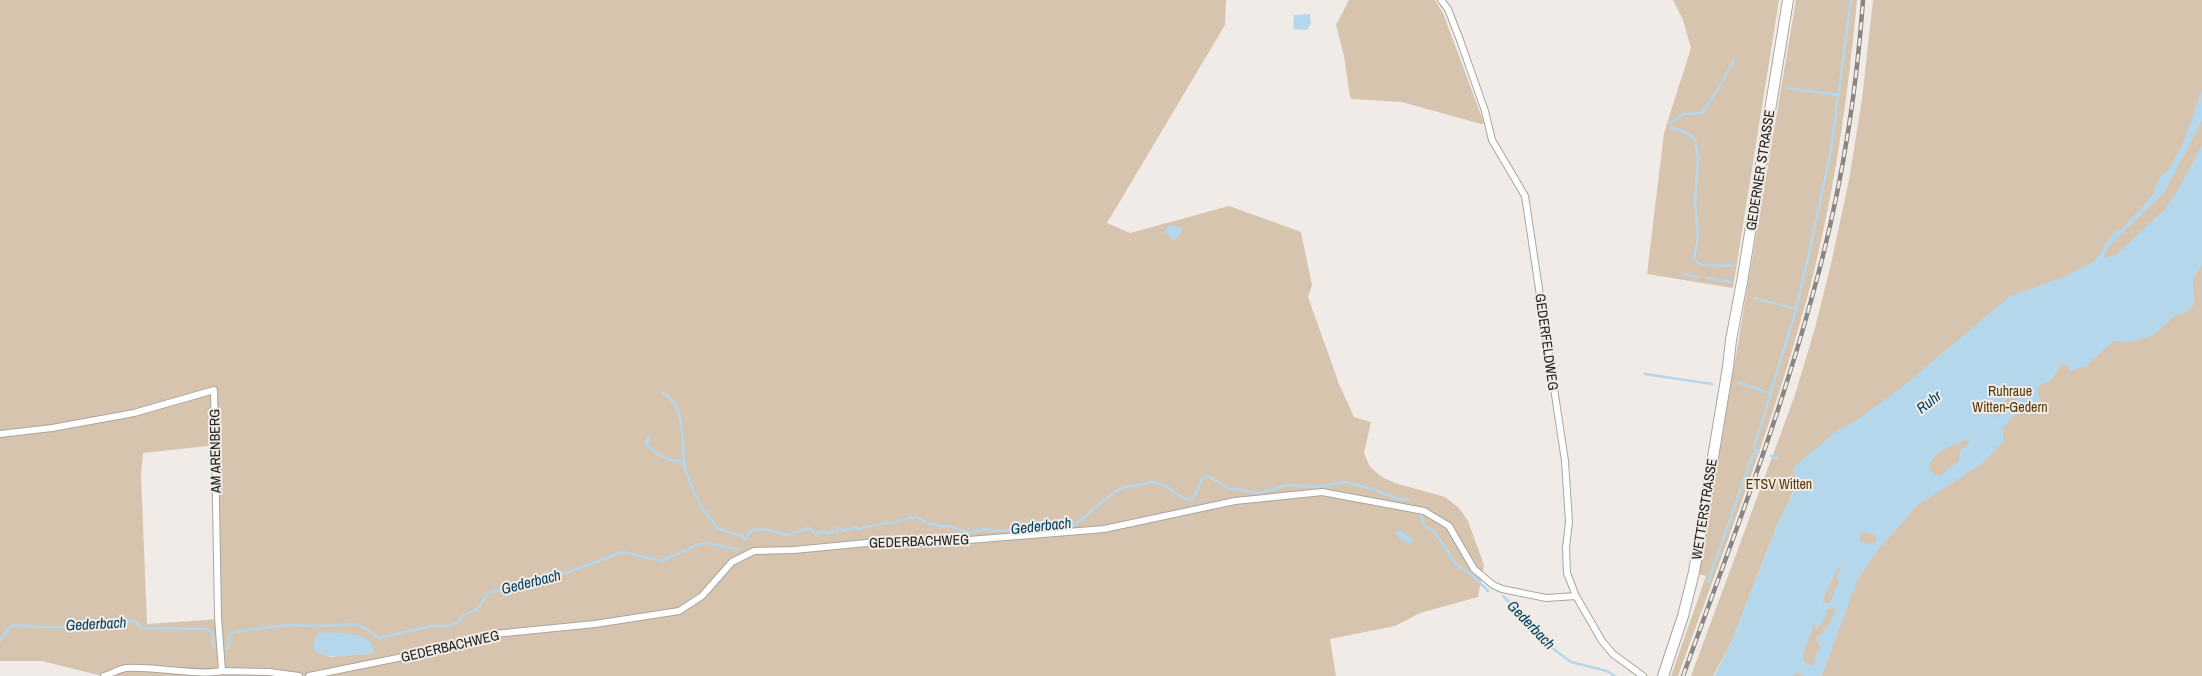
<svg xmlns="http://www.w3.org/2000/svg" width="2202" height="676" font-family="'Archivo Narrow',sans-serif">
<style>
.green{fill:#d6c4af;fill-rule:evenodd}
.water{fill:#b5d7ec;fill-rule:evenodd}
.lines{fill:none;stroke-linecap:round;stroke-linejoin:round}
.stream{stroke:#b5d7ec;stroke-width:2.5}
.minor-casing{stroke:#a9a59f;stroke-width:8}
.primary-casing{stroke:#a9a59f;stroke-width:12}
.minor{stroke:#fff;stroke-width:6}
.primary{stroke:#fff;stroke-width:10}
.rail-casing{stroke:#898682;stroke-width:4.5}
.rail{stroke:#f0ebe6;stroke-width:2.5;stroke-dasharray:8;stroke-linecap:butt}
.labels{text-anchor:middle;stroke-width:4;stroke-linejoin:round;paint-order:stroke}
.street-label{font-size:14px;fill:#22211f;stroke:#f0ebe6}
.park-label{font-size:14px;fill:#583704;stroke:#f0ebe6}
.water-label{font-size:15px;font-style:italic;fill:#01415e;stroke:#f0ebe6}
</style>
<rect width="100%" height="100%" fill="#f0ebe6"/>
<path class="green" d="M0,0H1226L1225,25L1107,223L1130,233L1229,206L1301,232L1312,285L1308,297L1339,384L1354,417L1371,422L1364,453L1370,467L1382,477L1395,483L1445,497L1459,508L1468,521L1484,565L1478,597L1420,613L1395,626L1330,639L1336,676H102L42,661H0ZM217,445L220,619L147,624L141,474L143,453ZM318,633L347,634L373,653L329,657Z
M1349,0H1435L1443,13L1484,123L1481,124L1402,102L1352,99L1350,97L1344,56L1336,25Z
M1673,0H1779L1733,288L1647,274L1664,133L1691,48L1683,20Z
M1796,0H1857C1847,108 1831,218 1800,323C1766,443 1720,559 1678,676H1671L1706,576L1699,574Z
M1873,0H2202V676H1792L1834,570L1863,523L1792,469C1805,484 1780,513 1775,531L1731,643L1713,676H1691L1795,395L1815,328L1831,264L1849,180L1862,99Z"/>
<path class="water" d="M1310,14L1311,24L1307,30L1293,29L1294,15Z
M2202,89V121L2164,193L2108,247L2104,258L2116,255L2164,210L2177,192L2202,145V265L2193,279L2194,304L2186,312L2175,316L2152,336L2131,342L2114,341L2086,366L2071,371L2067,366L2061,364L2051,381L2041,384L2037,389L2040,400L2037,405L2012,417L2003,428V442L1982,464L1919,504L1877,551L1857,581L1822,676H1804L1797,672L1793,676H1714L1731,643L1775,531C1780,512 1806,484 1792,469L1839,429L1854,422L1901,388L2010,296L2061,278L2095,261L2112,234L2122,229L2152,196L2160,177L2170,168L2184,141ZM2012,397L2017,400L1997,418V410L2006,400ZM1970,439L1967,445L1960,450L1959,461L1947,469L1941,476H1935L1929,466C1934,450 1955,444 1970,439ZM1863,531L1876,536V542L1872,544L1861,542L1860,537ZM1839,567L1841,569L1836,579L1839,581L1830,603H1823L1825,594ZM1835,608C1836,615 1826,628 1821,635L1817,636V643L1821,647L1814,657L1816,662L1811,666L1804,661C1802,646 1812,639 1813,625L1817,622L1815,627L1817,630L1823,622L1828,609Z
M1169,225L1180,227L1182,229L1178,238L1173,239L1164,232Z
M1400,530L1414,540L1410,544L1400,539L1395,533Z
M318,633C333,633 377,630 373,653C352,654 331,662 314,650V640Z"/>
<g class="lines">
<path class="stream" d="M1786,88L1839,95
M1670,123L1684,114L1702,113L1717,91L1734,60
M1671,127L1691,135L1695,141L1698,157L1695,203L1698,236L1694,260L1703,265L1733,266
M1683,274L1697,277
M1707,278L1731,282
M1754,298L1796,309
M1645,374L1712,384
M1738,382L1771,394
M662,393C688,404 680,445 685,467C687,477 697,500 703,509C708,516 714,520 716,528L742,536L746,540L749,533L753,530L765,529L786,535L809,528L816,534L822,531L827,534L830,531L837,532L839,527L843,531L856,527L859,530C864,524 899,524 911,517L913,519L917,517L929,524H934L943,527L949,526L970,533L985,529L996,531L1074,525L1116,491L1126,487L1154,482L1167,487L1185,499L1192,500L1197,491L1202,478L1208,476L1228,488L1259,493L1288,485L1314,487L1346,482L1372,489L1396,498L1409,500
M650,435L646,444C656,453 665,461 680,461L685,466
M1771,456L1778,458
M1421,514L1424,526L1432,530L1441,541L1455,563L1472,575L1488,591
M1708,582L1753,454L1759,452L1754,448L1796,309L1808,258L1831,150L1851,0
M1503,596L1539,632L1548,645L1571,662L1607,671L1615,676
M0,641L9,628L14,625L42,627H67L124,621L136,622L142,628L207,629L212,633L213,646
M226,648H229V637L234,632L289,625L321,626L353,624L365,628L379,638L432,626L444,627L458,622L463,616L477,609L489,592L517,588L541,582L623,552L662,561L697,545L707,543L736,549L739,548"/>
<defs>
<path id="minor" d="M1441,0L1448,9L1460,40L1485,111L1492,140L1525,196L1565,461L1569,522L1566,548L1567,573L1576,596L1602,641L1613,654L1643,676
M0,434L52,428L134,413L214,390L218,617L222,671
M104,676C111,674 119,669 126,668C153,666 197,676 222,671L269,672L299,676
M309,676L442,649L494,634L595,624L679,611L702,596L732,562L754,551L794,550L877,542L932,543L1104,529L1235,501L1322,492L1424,511L1449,526L1474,569L1493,585L1502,589L1546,598L1576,596"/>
<path id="primary" d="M1663,676L1683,616L1694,572L1728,367L1731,340L1742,282L1788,0"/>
</defs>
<use href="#minor" class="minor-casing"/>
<use href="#primary" class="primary-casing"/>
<use href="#minor" class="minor"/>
<use href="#primary" class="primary"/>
<defs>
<path id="rail" d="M1683,676C1728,551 1777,426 1812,297C1839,201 1856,100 1863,0"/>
</defs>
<use href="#rail" class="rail-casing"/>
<use href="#rail" class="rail"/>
</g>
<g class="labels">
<g class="street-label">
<text transform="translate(1760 170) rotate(-81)" y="5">GEDERNER STRASSE</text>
<text transform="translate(1547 342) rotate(82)" y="5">GEDERFELDWEG</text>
<text transform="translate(215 451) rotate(-91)" y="5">AM ARENBERG</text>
<text transform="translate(1704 509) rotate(-81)" y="5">WETTERSTRASSE</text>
<text transform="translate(919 541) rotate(-2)" y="5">GEDERBACHWEG</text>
<text transform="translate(450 646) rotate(-13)" y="5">GEDERBACHWEG</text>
</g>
<g class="park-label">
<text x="2010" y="396">Ruhraue<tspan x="2010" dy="16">Witten-Gedern</tspan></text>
<text x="1779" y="489">ETSV Witten</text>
</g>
<g class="water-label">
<text transform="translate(1929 402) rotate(-38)" y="5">Ruhr</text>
<text transform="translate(1041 526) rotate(-6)" y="5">Gederbach</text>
<text transform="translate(531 582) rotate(-14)" y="5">Gederbach</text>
<text transform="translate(96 624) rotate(-3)" y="5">Gederbach</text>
<text transform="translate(1531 625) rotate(46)" y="5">Gederbach</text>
</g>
</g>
</svg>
